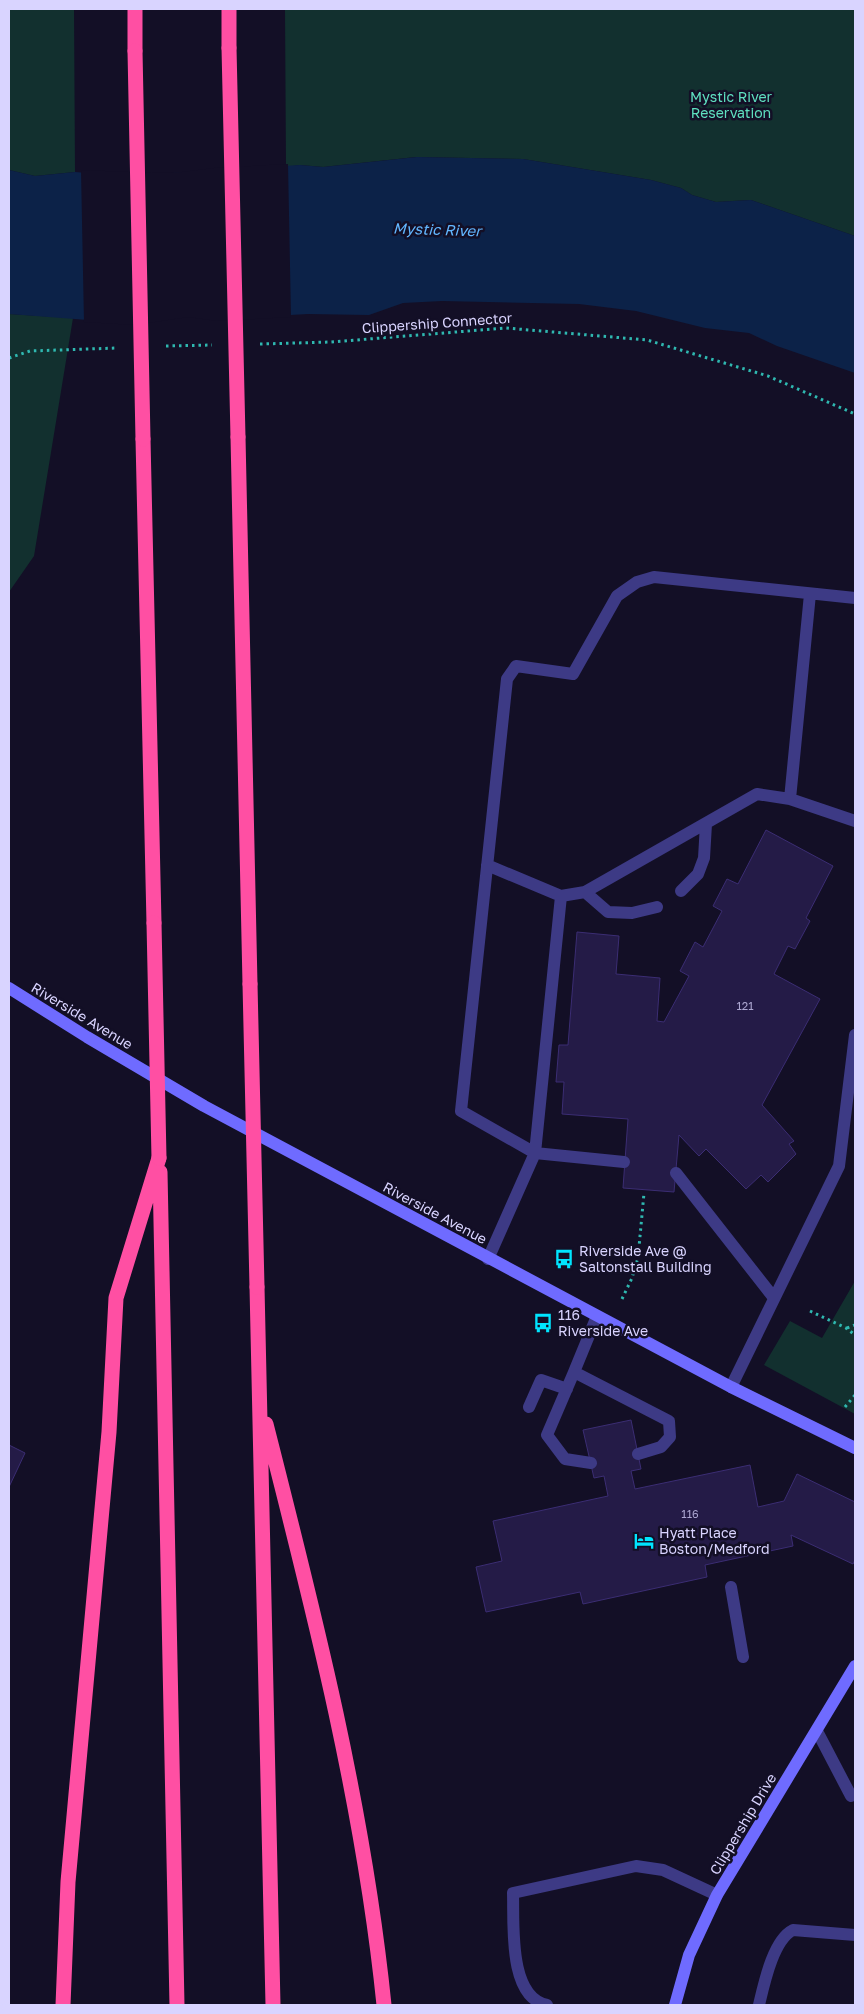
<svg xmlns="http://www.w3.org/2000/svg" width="864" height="2014" font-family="'Golos Text',sans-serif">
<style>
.green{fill:#12302f}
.water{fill:#0c2248}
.pier{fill:#130f26}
.building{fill:#241b47;stroke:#3b2d73}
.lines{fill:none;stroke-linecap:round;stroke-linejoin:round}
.path{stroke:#2fb8b0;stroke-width:3;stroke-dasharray:2.5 4;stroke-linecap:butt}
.lane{stroke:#3d3a85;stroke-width:12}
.secondary{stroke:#6f6bff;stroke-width:12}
.highway{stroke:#ff4fa3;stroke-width:15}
.highway-bridge{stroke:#ff4fa3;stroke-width:15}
.labels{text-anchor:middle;stroke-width:5;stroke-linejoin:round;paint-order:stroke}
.number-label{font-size:11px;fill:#aca6d1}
.park-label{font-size:14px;fill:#5fe0c0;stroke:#130f26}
.street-label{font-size:14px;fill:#d9d4ff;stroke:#130f26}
.poi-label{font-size:14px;fill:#d9d4ff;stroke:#130f26;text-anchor:start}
.water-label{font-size:15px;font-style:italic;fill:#62b6ff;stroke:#130f26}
</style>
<rect width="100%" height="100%" fill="#130f26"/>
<path class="green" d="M9,9H74L75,172L35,176L9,170Z
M285,9H855V236L751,200L716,202L692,195L681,188L651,180L523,159L416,157L323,167L300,165L286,167Z
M9,314L73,318L34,556L9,592Z
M855,1281V1414L764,1365L790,1321L822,1338Z"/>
<path class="water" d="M417,157L523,159L651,180L681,188L692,195L716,202L751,200L855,236V373L777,346L749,333L705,328L636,311L579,304L442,301L403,303L369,315L308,314L217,319L188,315L101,321L9,314V170L35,176L75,172L123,176L300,165L323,167Z"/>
<path class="pier" d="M288,164L291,317L217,321L188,317L135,325L84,322L81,170L152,173L182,172L214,168Z"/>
<path class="building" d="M766,830L833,866L806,918L810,921L795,949L788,946L774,974L820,999L762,1105L794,1141L789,1144L796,1154L768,1182L761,1175L746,1189L706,1149L699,1156L679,1135L674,1192L623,1188L628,1119L562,1114L564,1082H556L559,1045H568L577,932L619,936L616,974L660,978L657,1021L664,1022L689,976L680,971L695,942L703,947L722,911L713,906L727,879L738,884Z
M631,1420L641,1469L631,1471L635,1489L750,1465L758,1507L784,1501L797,1474L855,1502V1560L853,1564L791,1535L793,1546L705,1565L707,1577L583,1604L580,1592L486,1612L476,1567L502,1561L493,1521L608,1496L604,1476L594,1478L583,1430Z
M9,1445L25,1453L9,1487Z"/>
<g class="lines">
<path class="path" d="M260,344L331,342L506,328L647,340L768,376L855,414
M166,346L212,345
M9,358L30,351L117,348
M622,1299L632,1278L638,1258L644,1193
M810,1311L846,1328L855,1335
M847,1328L855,1325
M845,1407L855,1395"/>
<path class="lane" d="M790,799L810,594
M487,865L561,896
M681,891L698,874L704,858L706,824
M585,892L608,912L632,913L657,907
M624,1162L535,1153L461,1111L507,679L516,666L573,674L617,596L637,582L654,577L855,598
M676,1173L774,1298
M488,1259L535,1153L561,896L585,892L757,794L790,799L855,821
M597,1316L574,1372L669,1421L670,1437L661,1447L638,1454
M574,1372L547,1435L565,1459L591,1463
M731,1387L839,1166L855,1035
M529,1407L541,1380L567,1389
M731,1587L743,1657
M817,1731L851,1796
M547,2005C508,1997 514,1924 513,1893L636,1866L663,1870L717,1895
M759,2005C764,1984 773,1940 793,1930L855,1935"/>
<path class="secondary" d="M9,988L87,1037L204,1106L731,1387L855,1448
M675,2005L689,1955L717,1895L855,1666"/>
<path class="highway" d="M135,9V51
M229,9V48
M238,437L250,984
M143,439L154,923
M160,1172L177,2005
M257,1287L273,2005
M266,1424C315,1616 364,1808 384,2005
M63,2005L68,1882L109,1432L116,1298L159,1158"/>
<path class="highway-bridge" d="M229,48L238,437
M135,51L143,439
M154,923L159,1158
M250,984L257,1287"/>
</g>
<defs>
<symbol id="bus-bare" viewBox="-9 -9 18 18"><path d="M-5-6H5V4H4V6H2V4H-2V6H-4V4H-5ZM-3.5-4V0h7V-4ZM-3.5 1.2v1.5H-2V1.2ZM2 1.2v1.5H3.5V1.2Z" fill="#00e5ff" stroke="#130f26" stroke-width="2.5" paint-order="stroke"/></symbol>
<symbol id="hotel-bare" viewBox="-9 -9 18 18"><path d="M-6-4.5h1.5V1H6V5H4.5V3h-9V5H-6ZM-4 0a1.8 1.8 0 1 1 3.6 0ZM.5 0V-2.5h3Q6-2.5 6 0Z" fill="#00e5ff" stroke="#130f26" stroke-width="2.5" paint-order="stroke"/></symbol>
</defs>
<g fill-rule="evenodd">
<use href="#bus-bare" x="550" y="1245" width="28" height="28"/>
<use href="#bus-bare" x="529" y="1309" width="28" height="28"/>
<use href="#hotel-bare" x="630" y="1527" width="28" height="28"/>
</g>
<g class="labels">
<g class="number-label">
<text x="745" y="1010">121</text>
<text x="690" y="1518">116</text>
</g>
<g class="park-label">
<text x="731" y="102">Mystic River<tspan x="731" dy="16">Reservation</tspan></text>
</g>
<g class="street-label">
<text transform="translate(437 323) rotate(-4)" y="5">Clippership Connector</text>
<text transform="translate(82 1016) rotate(31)" y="5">Riverside Avenue</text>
<text transform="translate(435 1213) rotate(28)" y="5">Riverside Avenue</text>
<text transform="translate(743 1824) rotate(-59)" y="5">Clippership Drive</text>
</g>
<g class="poi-label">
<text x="579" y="1256">Riverside Ave @<tspan x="579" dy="16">Saltonstall Building</tspan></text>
<text x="558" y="1320">116<tspan x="558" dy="16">Riverside Ave</tspan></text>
<text x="659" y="1538">Hyatt Place<tspan x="659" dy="16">Boston/Medford</tspan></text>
</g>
<g class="water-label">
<text transform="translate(437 230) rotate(2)" y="5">Mystic River</text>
</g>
</g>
<rect width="864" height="2014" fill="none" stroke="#d9d4ff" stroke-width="20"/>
</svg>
